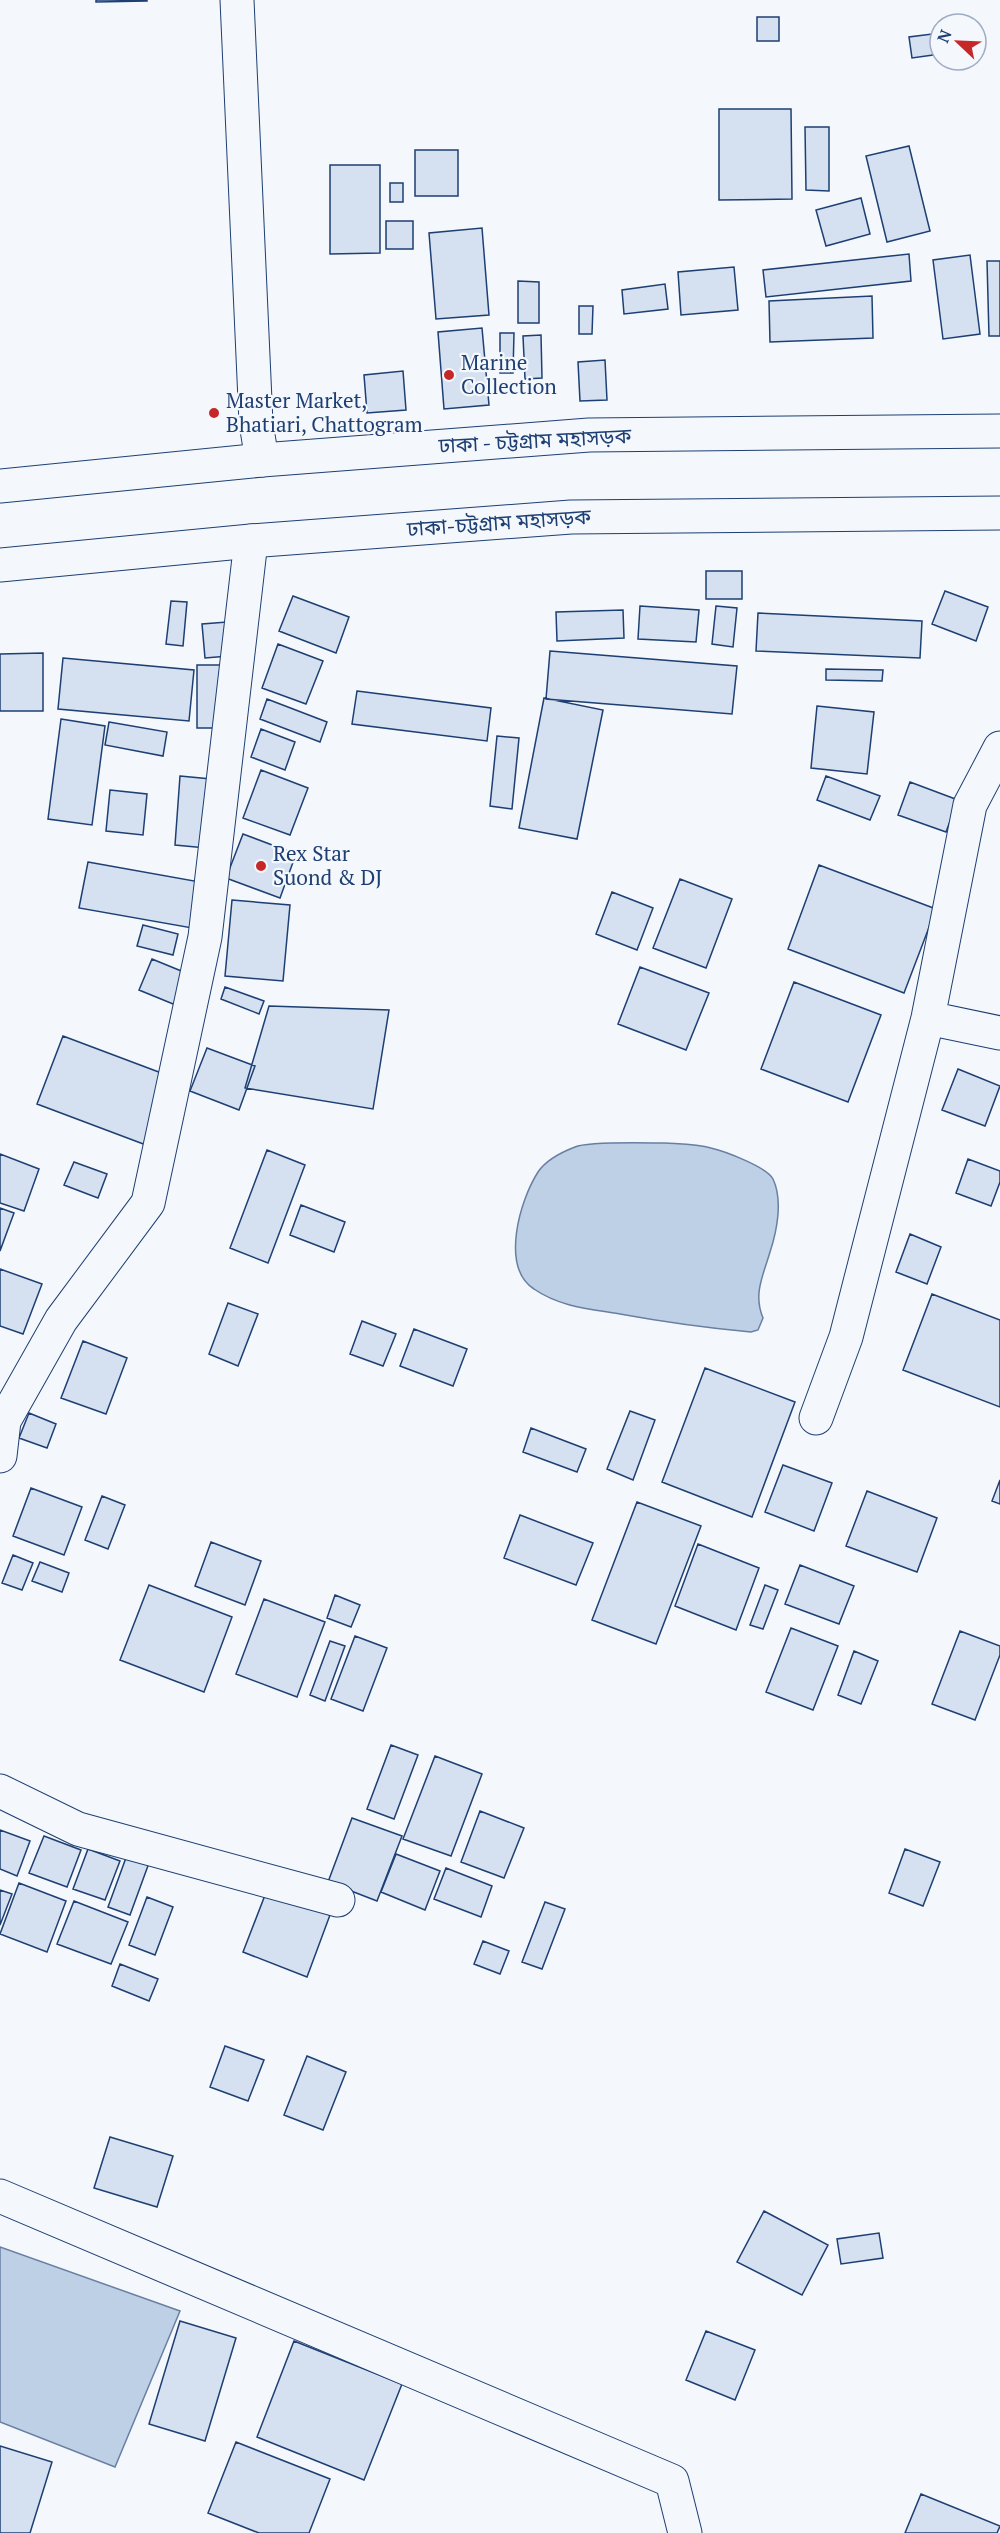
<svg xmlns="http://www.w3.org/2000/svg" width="1000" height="2533" font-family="'PT Serif','Noto Sans Bengali',serif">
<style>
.water{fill:#bed0e5;stroke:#687fa3;stroke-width:1.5}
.building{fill:#d5e0f0;stroke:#1d3f73;stroke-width:1.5}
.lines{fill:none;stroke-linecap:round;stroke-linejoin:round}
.minor-casing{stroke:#1d3f73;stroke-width:35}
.trunk-casing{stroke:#1d3f73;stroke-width:35}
.minor{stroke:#f4f7fb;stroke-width:33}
.trunk{stroke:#f4f7fb;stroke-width:33}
.poi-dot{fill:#c62828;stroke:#f4f7fb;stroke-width:2}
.labels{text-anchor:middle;stroke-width:4.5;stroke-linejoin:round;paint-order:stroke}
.poi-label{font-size:21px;fill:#1d3f73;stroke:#f4f7fb;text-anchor:start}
.street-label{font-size:21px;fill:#1d3f73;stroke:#f4f7fb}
</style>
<rect width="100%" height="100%" fill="#f4f7fb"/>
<path class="water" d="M665,1143C680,1144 697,1144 711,1148C724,1151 767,1167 773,1179C783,1200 777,1231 770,1252C763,1276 753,1294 763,1318L758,1330L751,1332C707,1328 664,1322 620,1314C590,1309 560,1307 534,1289C500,1267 520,1200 538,1172C546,1160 562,1152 575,1147C588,1141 647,1143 665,1143Z
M0,2247L180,2311L115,2467L0,2422Z"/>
<path class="building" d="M96,0H147V1L96,2Z
M757,17H779V41H757Z
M940,33V54L912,58L909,37Z
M719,109H791L792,199L719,200Z
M805,127H829V191L806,190Z
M909,146L930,231L887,242L866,156Z
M415,150H458V196H415Z
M330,165H380V253L330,254Z
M390,183H403V202H390Z
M861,198L870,234L826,246L816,210Z
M386,221H413V249H386Z
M482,228L489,315L436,319L429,233Z
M909,254L911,281L766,297L763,270Z
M970,255L980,334L943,339L933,260Z
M987,261H1000V336H989Z
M734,267L738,310L681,315L678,272Z
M518,281L539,282V323H518Z
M665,284L668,309L624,314L622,290Z
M872,296L873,338L770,342L769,301Z
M579,306H593L592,334H579Z
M482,328L489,405L444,409L438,332Z
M500,333H514L513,373H500Z
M541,335L542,378L525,379L523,336Z
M605,360L607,400L580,401L578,362Z
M403,371L406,410L367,413L364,375Z
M706,571H742V599H706Z
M945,591L988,607L976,641L932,624Z
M293,596L349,617L336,653L279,631Z
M171,601L187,602L183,646L166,644Z
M640,606L699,610L696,642L638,639Z
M716,606L737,608L733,647L712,644Z
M623,610L624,638L557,641L556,612Z
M758,613L922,621L920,658L756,651Z
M227,622L229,656L205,658L202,624Z
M278,644L323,661L306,704L262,688Z
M550,651L737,666L732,714L546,699Z
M43,653V711H0V654Z
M63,658L194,670L189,721L58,709Z
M197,665H228L227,728H197Z
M826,669L883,670L882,681L826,680Z
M357,691L491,708L487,741L352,724Z
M544,698L603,710L577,839L519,828Z
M267,699L327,722L320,742L260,719Z
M817,706L874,712L867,774L811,768Z
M61,719L105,726L92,825L48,819Z
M109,722L167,732L163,756L105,745Z
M261,729L295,742L285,770L251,757Z
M497,736L519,738L512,809L490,806Z
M261,770L308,788L290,835L243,818Z
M180,776L211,779L206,848L175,845Z
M826,776L880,796L870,820L817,800Z
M910,782L958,800L946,832L898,815Z
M110,790L147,794L143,835L106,831Z
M243,834L296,854L280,898L226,878Z
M88,862L200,882L192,928L79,908Z
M819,865L936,909L904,993L788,949Z
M680,879L732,899L706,968L653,948Z
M612,892L653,908L637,950L596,934Z
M232,900L290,905L283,981L225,976Z
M143,925L178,934L173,955L137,946Z
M152,959L191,975L178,1006L139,990Z
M640,967L709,993L686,1050L618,1024Z
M794,982L881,1015L848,1102L761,1069Z
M225,987L264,1001L259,1014L221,999Z
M269,1006L389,1010L373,1109L245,1088Z
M63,1036L172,1077L146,1145L37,1104Z
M207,1048L255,1066L239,1110L190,1091Z
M958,1069L1000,1086L985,1126L942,1110Z
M267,1150L305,1165L268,1263L230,1248Z
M0,1154L39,1169L24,1211L0,1203Z
M968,1159L1000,1171V1182L991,1206L956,1193Z
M74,1162L107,1174L98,1198L64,1185Z
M301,1205L345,1222L334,1252L290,1235Z
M0,1208L14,1213L0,1251Z
M910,1234L941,1247L927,1284L896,1272Z
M0,1269L42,1284L23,1334L0,1326Z
M932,1294L1000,1320V1407L903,1370Z
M228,1303L258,1314L238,1366L209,1354Z
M362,1321L396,1334L383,1366L350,1354Z
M414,1329L467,1349L453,1386L400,1366Z
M83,1341L127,1358L106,1414L61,1398Z
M705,1368L795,1402L752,1517L662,1482Z
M630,1411L655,1420L633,1480L607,1469Z
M29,1413L56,1424L47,1448L19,1438Z
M531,1428L586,1449L577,1472L523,1452Z
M783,1465L832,1483L814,1531L765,1512Z
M1000,1480V1504L992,1501Z
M31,1488L82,1507L64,1555L13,1536Z
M867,1491L937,1518L917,1572L846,1546Z
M102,1496L125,1505L108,1549L85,1540Z
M637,1502L701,1526L656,1644L592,1620Z
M520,1515L593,1543L576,1585L504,1558Z
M211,1542L261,1561L245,1605L195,1586Z
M698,1544L759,1568L736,1630L675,1606Z
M13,1555L33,1563L22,1590L2,1583Z
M40,1562L69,1573L62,1592L32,1581Z
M800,1565L854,1586L839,1624L785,1604Z
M149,1585L232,1617L204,1692L120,1660Z
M765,1585L778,1590L763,1629L750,1625Z
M335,1595L360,1605L351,1627L327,1618Z
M264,1599L325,1622L297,1697L236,1674Z
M791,1628L838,1646L813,1710L766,1692Z
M960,1631L1000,1646V1655L975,1720L932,1704Z
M355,1636L387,1648L363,1711L331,1699Z
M330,1641L345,1646L325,1701L310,1695Z
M854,1651L878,1661L861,1704L838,1695Z
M391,1745L418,1755L394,1819L367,1809Z
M435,1756L482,1774L451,1856L403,1839Z
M480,1811L524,1828L504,1878L461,1862Z
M352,1818L402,1836L377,1901L328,1882Z
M0,1830L30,1841L17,1876L0,1869Z
M44,1836L81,1850L67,1887L29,1873Z
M88,1849L120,1861L105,1900L73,1889Z
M905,1849L940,1862L923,1906L889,1893Z
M396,1854L440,1871L425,1910L381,1892Z
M127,1855L149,1863L130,1915L108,1907Z
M446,1868L492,1886L481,1917L434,1899Z
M19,1883L66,1901L47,1952L0,1934Z
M0,1890L12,1894L0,1925Z
M267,1890L330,1915L307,1977L243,1952Z
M147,1897L173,1907L155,1955L129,1945Z
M74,1901L128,1922L111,1964L57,1944Z
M545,1902L565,1909L542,1969L522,1962Z
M483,1941L509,1951L500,1974L474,1964Z
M120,1964L158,1979L149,2001L112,1986Z
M225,2046L264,2060L248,2101L210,2087Z
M307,2056L346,2072L323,2130L284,2115Z
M110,2137L173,2156L157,2207L94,2188Z
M764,2211L828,2245L802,2295L737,2262Z
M879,2233L883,2258L841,2264L837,2239Z
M180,2321L236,2338L205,2441L149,2424Z
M706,2331L755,2350L735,2400L686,2380Z
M294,2341L402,2384L364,2480L257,2437Z
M236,2442L330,2479L309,2533H259L208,2513Z
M0,2446L52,2462L30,2533H0Z
M921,2494L1000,2526L997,2533H905Z"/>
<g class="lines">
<defs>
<path id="minor" d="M237,0L256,423L262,460
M928,1018L1000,1033
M816,1418L846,1337L928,1018L970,805L1000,748
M0,1456L4,1421L61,1320L148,1203L205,937L251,541
M0,1791L78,1829L338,1900
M0,2196L672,2481L685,2533"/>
<path id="trunk" d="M0,486L262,460L589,435L1000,431
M0,565L251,541L571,517L1000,513"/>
</defs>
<use href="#minor" class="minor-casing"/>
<use href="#trunk" class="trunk-casing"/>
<use href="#minor" class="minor"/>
<use href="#trunk" class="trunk"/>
</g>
<g class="poi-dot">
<circle cx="449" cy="375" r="6"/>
<circle cx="214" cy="413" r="6"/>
<circle cx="261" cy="866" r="6"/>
</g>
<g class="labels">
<g class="poi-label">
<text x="461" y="370">Marine<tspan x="461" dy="24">Collection</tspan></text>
<text x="226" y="408">Master Market,<tspan x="226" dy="24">Bhatiari, Chattogram</tspan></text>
<text x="273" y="861">Rex Star<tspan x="273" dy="24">Suond &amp; DJ</tspan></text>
</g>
<g class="street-label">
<text transform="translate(535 441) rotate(-3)" y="7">ঢাকা - চট্টগ্রাম মহাসড়ক</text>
<text transform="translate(499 523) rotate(-4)" y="7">ঢাকা-চট্টগ্রাম মহাসড়ক</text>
</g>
</g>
<g transform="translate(958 42) rotate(293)"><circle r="28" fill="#f4f7fb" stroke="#9eadc5" stroke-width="1.5"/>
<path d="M0-4.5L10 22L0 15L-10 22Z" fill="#c62828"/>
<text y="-9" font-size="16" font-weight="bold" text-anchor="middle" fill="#1d3f73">N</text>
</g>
</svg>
